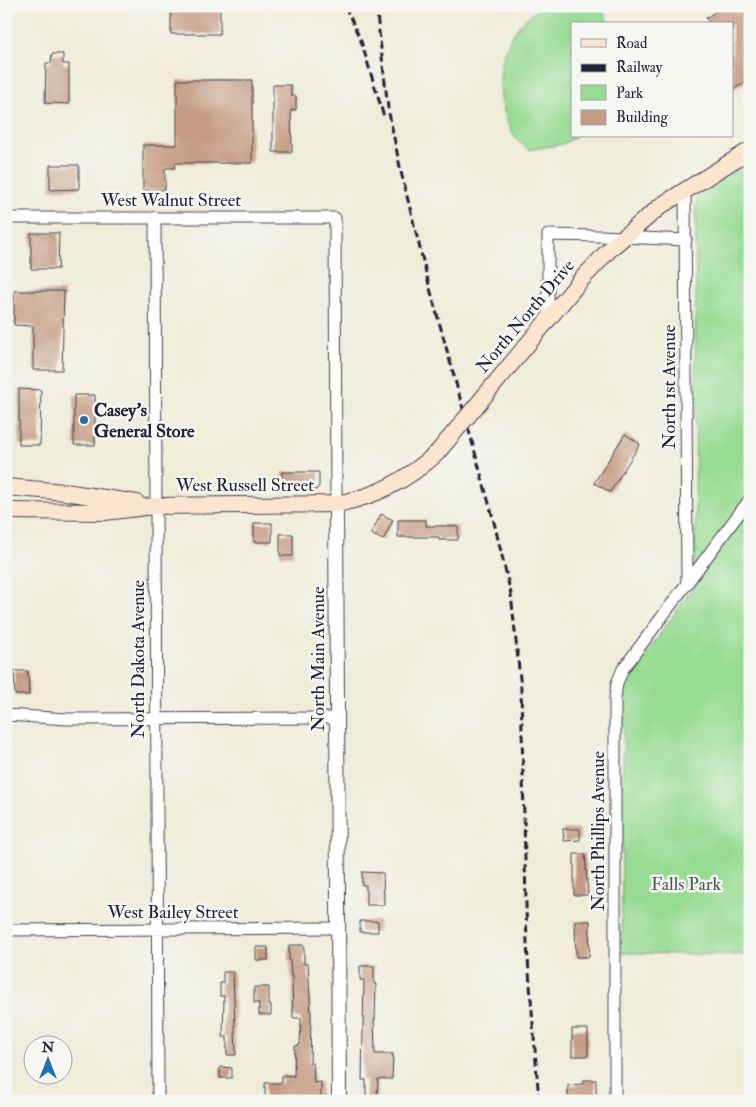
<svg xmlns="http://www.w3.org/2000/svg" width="756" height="1107" font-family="'IM FELL Double Pica',serif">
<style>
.green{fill:#97db93;stroke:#5c7e67}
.building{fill:#c59c83}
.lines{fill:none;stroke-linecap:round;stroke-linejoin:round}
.minor-casing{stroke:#414053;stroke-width:13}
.tertiary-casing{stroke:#414053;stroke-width:16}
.secondary-casing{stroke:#414053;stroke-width:18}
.minor{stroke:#fff;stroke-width:11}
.tertiary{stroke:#fff;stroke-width:14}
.secondary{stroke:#fce5cf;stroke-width:16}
.rail{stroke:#22223b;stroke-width:3;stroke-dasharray:8 4;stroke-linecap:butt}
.secondary-bridge-casing{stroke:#414053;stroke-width:18;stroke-linecap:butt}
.secondary-bridge{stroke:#fce5cf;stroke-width:16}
.poi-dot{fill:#1f6fb2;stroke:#f6f6f2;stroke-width:2}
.labels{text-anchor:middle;stroke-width:5;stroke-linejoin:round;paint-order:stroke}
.street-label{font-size:18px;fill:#22223b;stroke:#f6f6f2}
.poi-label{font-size:18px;font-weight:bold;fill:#22223b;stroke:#f6f6f2;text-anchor:start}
.park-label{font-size:18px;fill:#455a55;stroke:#f6f6f2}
</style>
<rect width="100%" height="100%" fill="#f6f6f2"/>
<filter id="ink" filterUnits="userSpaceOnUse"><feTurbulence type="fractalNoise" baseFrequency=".02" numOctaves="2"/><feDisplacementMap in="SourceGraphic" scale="10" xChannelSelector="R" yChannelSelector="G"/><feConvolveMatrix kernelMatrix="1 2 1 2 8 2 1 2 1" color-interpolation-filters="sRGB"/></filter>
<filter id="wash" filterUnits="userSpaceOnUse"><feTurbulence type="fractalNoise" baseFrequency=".0096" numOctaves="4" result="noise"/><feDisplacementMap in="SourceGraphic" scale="20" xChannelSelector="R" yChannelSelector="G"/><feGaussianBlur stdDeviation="1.12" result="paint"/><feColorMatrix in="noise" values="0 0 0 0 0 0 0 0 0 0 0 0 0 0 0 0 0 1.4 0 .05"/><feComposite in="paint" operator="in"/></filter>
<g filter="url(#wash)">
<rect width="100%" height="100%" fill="#efecd8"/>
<path class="green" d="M599,6L608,21L604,24H572V136H577L563,144L529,150C525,146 518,142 515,137C490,95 495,33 541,8C548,4 588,6 599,6Z
M750,161V955L621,953L624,685L695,585L696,194Z"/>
<g id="blocks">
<path class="building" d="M171,6H220V34H171Z
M724,6H750V79L732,90V24H710L706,18Z
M52,54H63V64H69V104L45,103L46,63H51Z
M177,80H252V163H175V168H165V190H143V145H177Z
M273,85H291V96H296V110H291L292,152H273Z
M50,165H79V189L50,190Z
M31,233H59L58,269H31Z
M14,291H64L62,370H33V326L14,325Z
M19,389L41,390L40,445H19Z
M74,395H95V445H74Z
M625,434L640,444L610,492L594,483Z
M282,472H319V486L316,490H282Z
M381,514L393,520L383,540L371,534Z
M398,520H426V526H458V540H439V537H398Z
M254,523H272V542H254Z
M280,534H293V556H280Z
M14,671H28L29,695H15Z
M563,829H580V840L564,841Z
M574,854H585L588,895H574Z
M362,872L383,873L384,905H366V885H362Z
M360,921H378V932H360Z
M575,921H590L589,957H576Z
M289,945H304V964H308L311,1014L310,1063H313L314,1083L321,1082V1101H265V1083H282V1075L294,1076L295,1046L300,1045L301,1018H293L292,976H291L290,960H289Z
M256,947H268V960H256Z
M360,966H374V984H376L375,1020H374L375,1054H393L392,1079H378L377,1098H366V1080H362L364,980H360Z
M223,972H233L236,1055H227V1037H223L224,996H220V983H223Z
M254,987H269V1005H271V1015H259V1003H254Z
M572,1029H588V1056H572Z
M220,1067L232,1068V1078H220Z
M583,1080H596V1101H568V1085L583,1084Z"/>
</g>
</g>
<g filter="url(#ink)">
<use href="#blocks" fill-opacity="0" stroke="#414053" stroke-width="1"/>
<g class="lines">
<defs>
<path id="minor" d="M685,190L687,584
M155,217L158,1101
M6,218H335L336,504
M548,319V235L600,236L686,240
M6,715L67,719L337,718
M6,930L339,928
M615,1101V698L617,683L623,669L750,499"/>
<path id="tertiary" d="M336,504L339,1101"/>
<path id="secondary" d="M497,381L580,281L611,248L662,205L750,150
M6,487L65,492L137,503
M6,511L105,512L154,506L336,504C376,497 407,480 437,453"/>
</defs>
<use href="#minor" class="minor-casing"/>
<use href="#tertiary" class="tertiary-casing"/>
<use href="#secondary" class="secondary-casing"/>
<use href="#minor" class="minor"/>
<use href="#tertiary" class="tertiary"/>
<use href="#secondary" class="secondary"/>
<path class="rail" d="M345,6L361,41L384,117
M376,6L388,108L401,172L429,285L493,518L511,594L521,688L527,946L539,1101"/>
<defs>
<path id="secondary-bridge" d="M437,453L497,381"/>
</defs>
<use href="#secondary-bridge" class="secondary-bridge-casing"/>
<use href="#secondary-bridge" class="secondary-bridge"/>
</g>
</g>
<circle class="poi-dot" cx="84" cy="420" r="5"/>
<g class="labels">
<g class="street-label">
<text x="171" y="206">West Walnut Street</text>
<text transform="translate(525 316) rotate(-50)" y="6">North North Drive</text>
<text transform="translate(669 387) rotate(-90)" y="6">North 1st Avenue</text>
<text x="245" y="491">West Russell Street</text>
<text transform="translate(138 659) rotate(-90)" y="6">North Dakota Avenue</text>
<text transform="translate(318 659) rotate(-90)" y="6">North Main Avenue</text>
<text transform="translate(598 831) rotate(-90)" y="6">North Phillips Avenue</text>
<text x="173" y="918">West Bailey Street</text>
</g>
<g class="poi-label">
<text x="94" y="416">Casey's<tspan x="94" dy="21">General Store</tspan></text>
</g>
<g class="park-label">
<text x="686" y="890">Falls Park</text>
</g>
</g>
<rect width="756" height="1107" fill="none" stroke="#f6f6f2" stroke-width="25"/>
<rect x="571" y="22" width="162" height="115" fill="#f6f6f2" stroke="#a1a1a9"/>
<rect x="581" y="39" width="25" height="8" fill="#fce5cf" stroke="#a1a1a9"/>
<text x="616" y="48" font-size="15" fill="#22223b">Road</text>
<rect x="581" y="64" width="25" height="8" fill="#22223b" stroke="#a1a1a9"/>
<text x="616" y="72" font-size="15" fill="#22223b">Railway</text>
<rect x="581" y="85" width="25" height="15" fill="#97db93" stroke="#a1a1a9"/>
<text x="616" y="98" font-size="15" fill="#22223b">Park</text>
<rect x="581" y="110" width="25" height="15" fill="#c59c83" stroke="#a1a1a9"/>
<text x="616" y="122" font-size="15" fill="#22223b">Building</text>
<g transform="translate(48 1060)"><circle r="24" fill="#f6f6f2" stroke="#a1a1a9"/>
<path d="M0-4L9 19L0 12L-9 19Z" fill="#1f6fb2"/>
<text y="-8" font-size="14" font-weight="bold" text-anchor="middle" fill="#22223b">N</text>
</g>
</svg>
